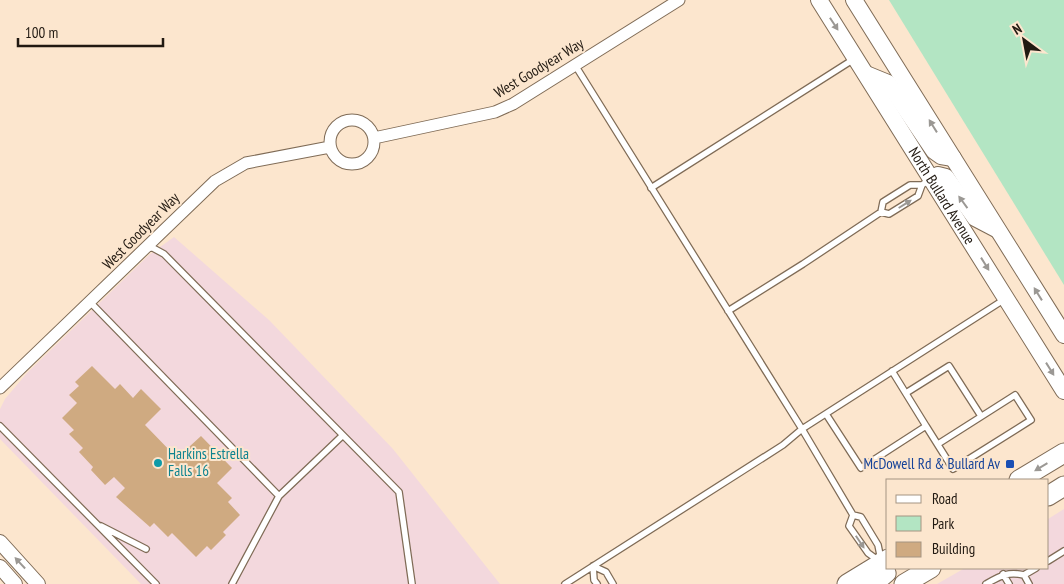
<svg xmlns="http://www.w3.org/2000/svg" width="1064" height="584" font-family="'PT Sans Narrow',sans-serif">
<style>
.commercial{fill:#f3d8dd}
.green{fill:#b3e5c3}
.building{fill:#cfaa81}
.lines{fill:none;stroke-linecap:round;stroke-linejoin:round}
.service-casing{stroke:#7f6b56;stroke-width:8}
.minor-casing{stroke:#7f6b56;stroke-width:13}
.tertiary-casing{stroke:#7f6b56;stroke-width:16}
.secondary-casing{stroke:#7f6b56;stroke-width:18}
.primary-casing{stroke:#7f6b56;stroke-width:21}
.service{stroke:#fff;stroke-width:5.5}
.minor{stroke:#fff;stroke-width:11}
.tertiary{stroke:#fff;stroke-width:14}
.secondary{stroke:#fff;stroke-width:16}
.primary{stroke:#fff;stroke-width:19}
.oneway{fill:#9b9894}
.culture-dot{fill:#0f9aa8;stroke:#fce6ce;stroke-width:2}
.transit-dot{fill:#1a4fb4;stroke:#fce6ce;stroke-width:2}
.labels{text-anchor:middle;stroke-width:4;stroke-linejoin:round;paint-order:stroke}
.street-label{font-size:15px;fill:#211911;stroke:#fce6ce}
.culture-label{font-size:15px;fill:#0d838f;stroke:#fce6ce;text-anchor:start}
.transit-label{font-size:15px;fill:#164399;stroke:#fce6ce;text-anchor:end}
</style>
<rect width="100%" height="100%" fill="#fce6ce"/>
<path class="commercial" d="M174,237L269,320L393,449L500,584H141L0,439V409L5,399L27,373L149,255Z
M1064,509V584H937L965,568H1048V519Z"/>
<path class="green" d="M889,0H1064V285Z"/>
<path class="building" d="M92,366L115,389L120,384L133,398L141,389L161,409L145,425L177,458L201,436L232,468L217,483L232,498L228,502L240,515L223,532L226,535L211,550L207,546L196,557L172,533L168,537L154,523L150,527L116,497L125,488L114,477L105,485L91,470L93,467L79,452L83,448L69,434L74,430L62,418L77,403L69,395L79,386L75,382Z"/>
<g class="lines">
<defs>
<path id="service" d="M575,65L802,429L1005,299
M651,188L854,59
M881,212L889,214L918,196L922,185
M147,248H153L164,254L399,492L412,584
M90,302L279,496
M728,311L803,264L881,212L883,202L910,185H922L929,180
M906,393L949,366L981,416
M826,414L861,468L926,426L892,371
M0,426L156,584
M926,426L953,469L1031,420L1015,395L938,444
M853,515L849,526L868,553L879,561
M101,526L146,549
M1048,561L1064,551
M593,566L606,572L613,584
M593,566L594,580L597,584
M1003,574L1009,584
M1024,575L1036,568
M232,584L279,496L342,436
M565,584L783,445L802,429L853,515L861,517L878,545L881,560
M986,584C1000,576 1008,571 1024,575L1029,584"/>
<path id="minor" d="M330 142a22 22 0 1 1 44 0a22 22 0 1 1-44 0Z
M374,138L495,112L513,104L679,0
M0,388L215,181L246,163L330,147"/>
<path id="tertiary" d="M0,542L38,584
M0,567L15,584"/>
<g id="secondary">
<path id="s1" d="M819,0L1064,391"/>
<path d="M854,0L1064,335"/>
<path d="M866,74L888,83L934,151L941,156L953,158"/>
<path d="M931,179L938,175L946,177L975,218L996,229"/>
</g>
<path id="primary" d="M1019,480L1064,453
M1048,496L1064,486
M847,584L888,559
M873,584L886,573L882,562
M904,584L931,568"/>
</defs>
<use href="#service" class="service-casing"/>
<use href="#minor" class="minor-casing"/>
<use href="#tertiary" class="tertiary-casing"/>
<use href="#secondary" class="secondary-casing"/>
<use href="#primary" class="primary-casing"/>
<use href="#service" class="service"/>
<use href="#minor" class="minor"/>
<use href="#tertiary" class="tertiary"/>
<use href="#secondary" class="secondary"/>
<use href="#primary" class="primary"/>
</g>
<defs><path id="oneway-solid" d="M-6-.8H1V-3.2L6.5 0L1 3.2V.8H-6Z" transform="scale(1.25)"/></defs>
<g class="oneway">
<use href="#oneway-solid" transform="translate(834 24) rotate(57)"/>
<use href="#oneway-solid" transform="translate(933 126) rotate(-122)"/>
<use href="#oneway-solid" transform="translate(963 202) rotate(-126)"/>
<use href="#oneway-solid" transform="translate(905 204) rotate(-32)"/>
<use href="#oneway-solid" transform="translate(985 264) rotate(58)"/>
<use href="#oneway-solid" transform="translate(1038 294) rotate(-122)"/>
<use href="#oneway-solid" transform="translate(1050 369) rotate(58)"/>
<use href="#oneway-solid" transform="translate(1041 467) rotate(149)"/>
<use href="#oneway-solid" transform="translate(860 542) rotate(56)"/>
<use href="#oneway-solid" transform="translate(20 563) rotate(-133)"/>
</g>
<circle class="culture-dot" cx="158" cy="463" r="5"/>
<rect class="transit-dot" x="1005" y="459" width="10" height="10" rx="2.5"/>
<g class="labels">
<g class="street-label">
<text transform="translate(539 68) rotate(-31)" y="5">West Goodyear Way</text>
<text dy="5" stroke="none"><textPath href="#s1" startOffset="231">North Bullard Avenue</textPath></text>
<text transform="translate(141 231) rotate(-45)" y="5">West Goodyear Way</text>
</g>
<g class="culture-label">
<text x="168" y="459">Harkins Estrella<tspan x="168" dy="17">Falls 16</tspan></text>
</g>
<g class="transit-label">
<text x="1000" y="469">McDowell Rd &amp; Bullard Av</text>
</g>
</g>
<rect x="886" y="479" width="162" height="90" fill="#fce6ce" stroke="#a49482"/>
<rect x="896" y="495" width="25" height="8" fill="#ffffff" stroke="#a49482"/>
<text x="932" y="504" font-size="15" fill="#211911">Road</text>
<rect x="896" y="516" width="25" height="15" fill="#b3e5c3" stroke="#a49482"/>
<text x="932" y="529" font-size="15" fill="#211911">Park</text>
<rect x="896" y="542" width="25" height="15" fill="#cfaa81" stroke="#a49482"/>
<text x="932" y="554" font-size="15" fill="#211911">Building</text>
<g transform="translate(1024 40) rotate(328)" stroke="#fce6ce" stroke-width="4" paint-order="stroke">
<path d="M0-4L9 19L0 12L-9 19Z" fill="#211911"/>
<text y="-8" font-size="14" font-weight="bold" text-anchor="middle" fill="#211911">N</text>
</g>
<path d="M18 38v8h145v-8" fill="none" stroke="#211911" stroke-width="2.5"/>
<text x="25" y="38" font-size="15" fill="#211911" stroke="#fce6ce" stroke-width="4" paint-order="stroke">100 m</text>
</svg>
